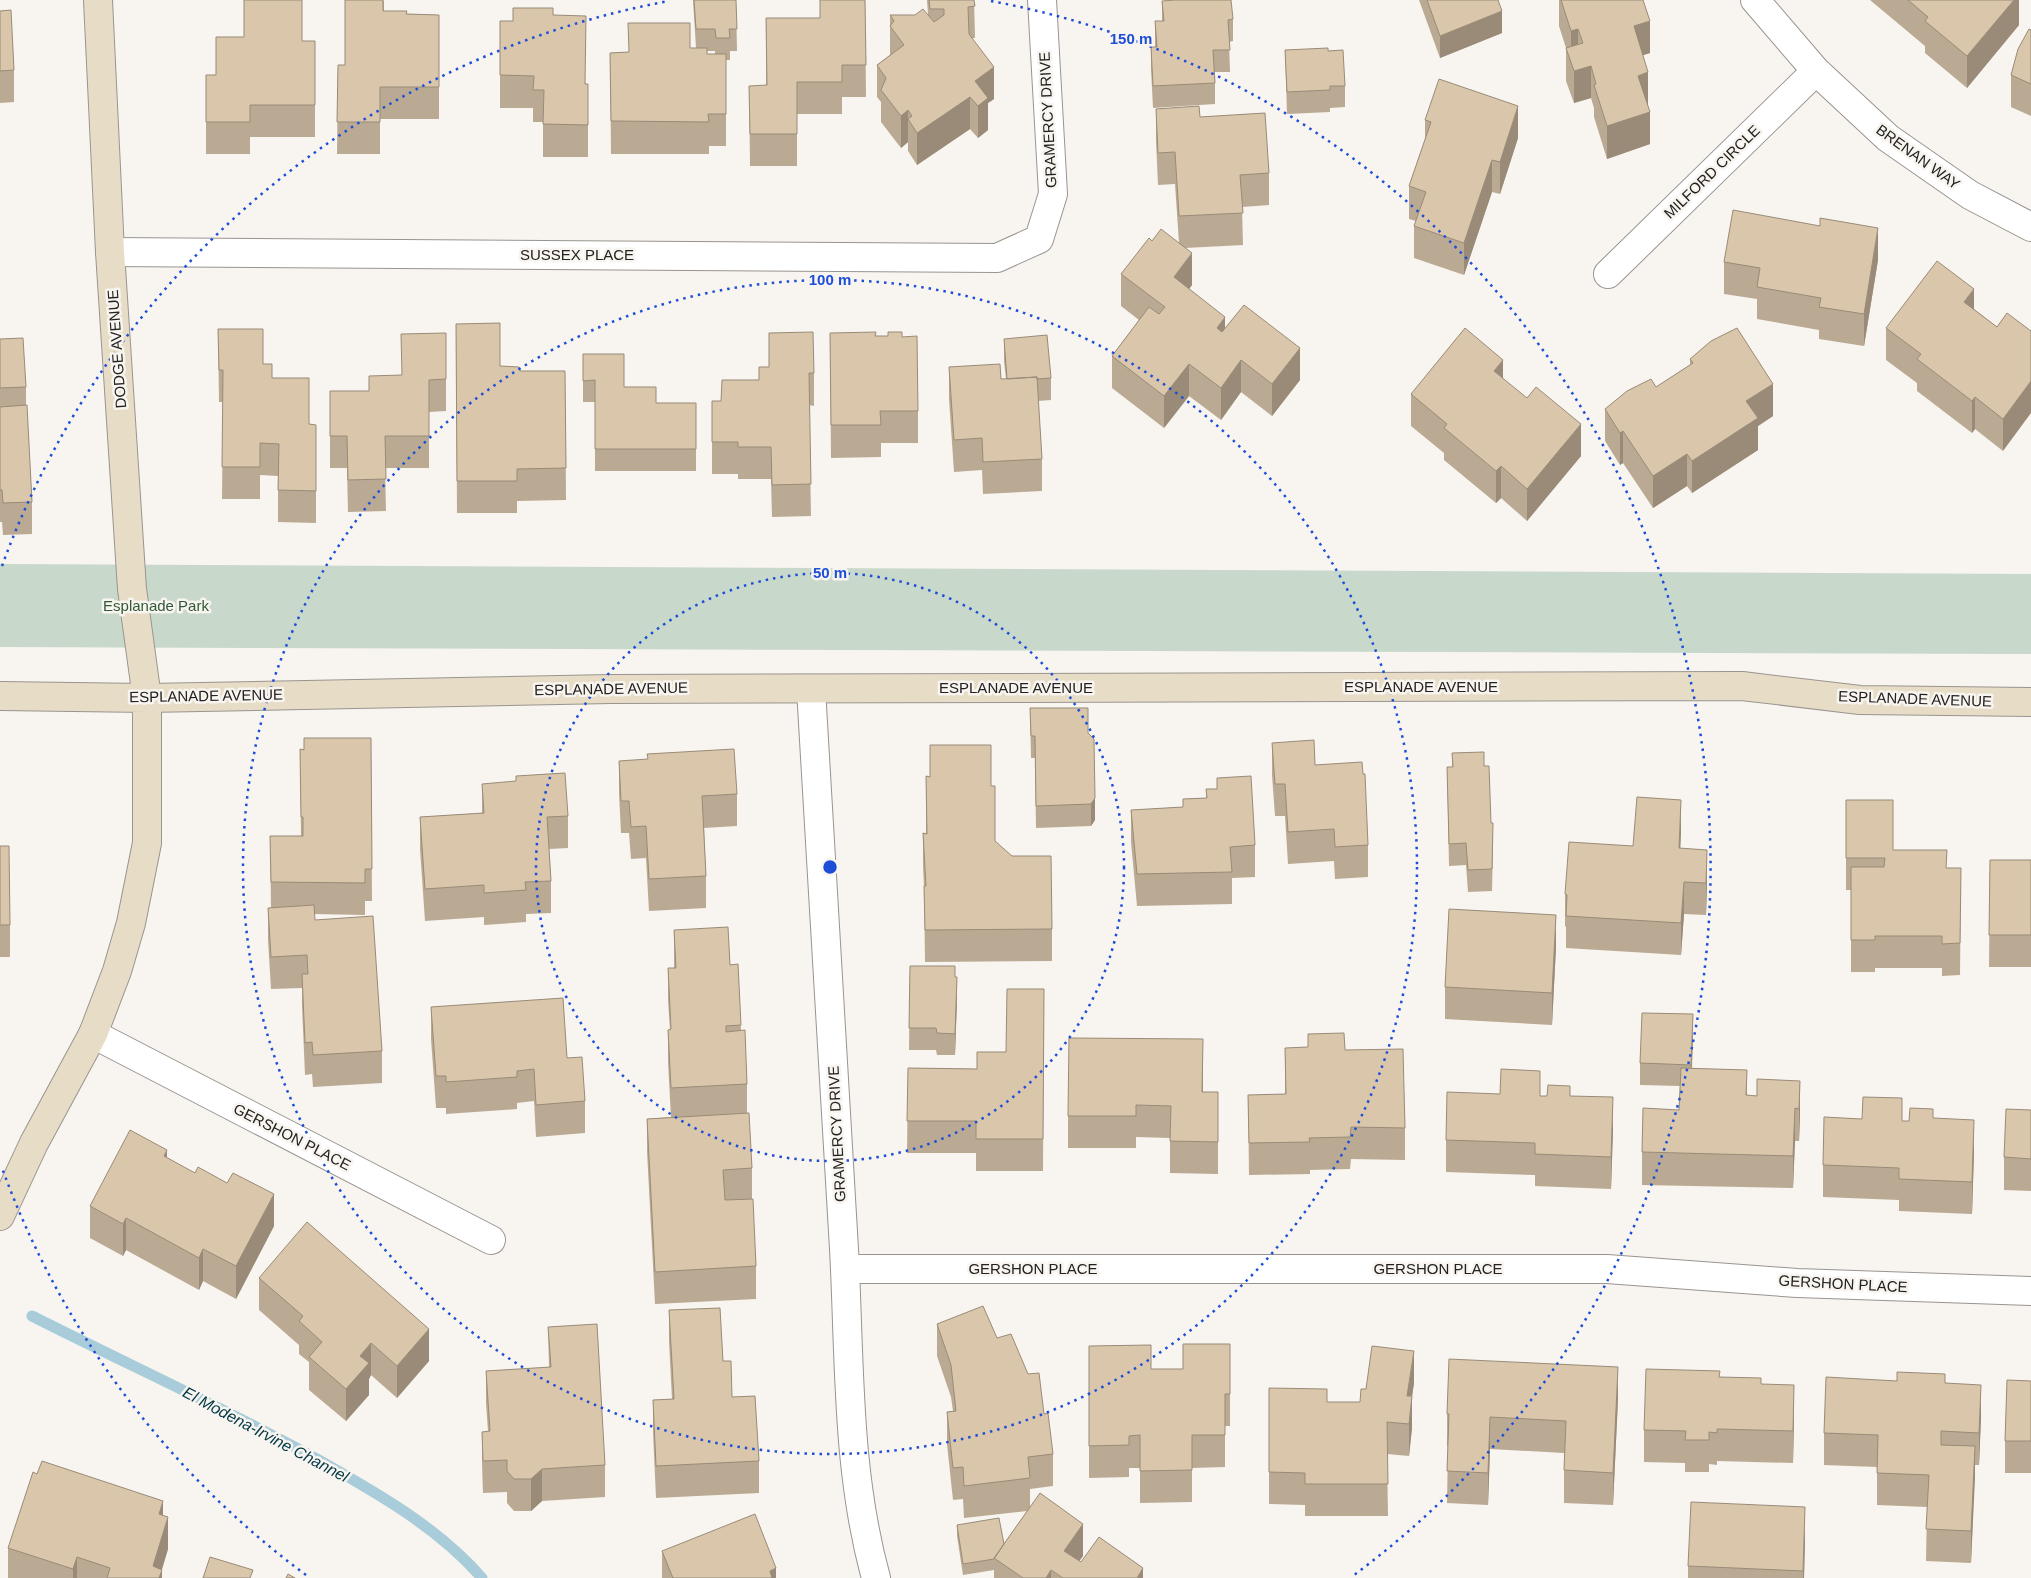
<svg xmlns="http://www.w3.org/2000/svg" width="2031" height="1578" font-family="Arial,sans-serif">
<style>
.green{fill:#c8d8ca}
.lines{fill:none;stroke-linecap:round;stroke-linejoin:round}
.stream{stroke:#a8ccd9;stroke-width:11}
.street-casing{stroke:#999490;stroke-width:30}
.secondary-casing{stroke:#999490;stroke-width:30}
.street{stroke:#fff;stroke-width:28}
.secondary{stroke:#e7ddc6;stroke-width:28}
.wall{fill:#bbaa93;fill-rule:evenodd}
.shaded-wall{fill:#998b78}
.building{fill:#dac6ab;stroke:#998b78}
.ring{fill:none;stroke:#1d4ed8;stroke-width:2.5;stroke-dasharray:2.5 5}
.labels{text-anchor:middle;stroke-width:5;stroke-linejoin:round;paint-order:stroke}
.street-label{font-size:15px;fill:#232220;stroke:#f8f4ef}
.park-label{font-size:15px;fill:#305937;stroke:#f8f4ef}
.water-label{font-size:16px;font-style:italic;fill:#013947;stroke:#f8f4ef}
.centre{fill:#1d4ed8;stroke:#f8f4ef;stroke-width:2.5}
.ring-label{font-size:15px;text-anchor:middle;font-weight:bold;fill:#1d4ed8;stroke:#f8f4ef;stroke-width:5;stroke-linejoin:round;paint-order:stroke}
</style>
<rect width="100%" height="100%" fill="#f8f4ef"/>
<path class="green" d="M0,564L2031,574V654L0,647Z"/>
<g class="lines">
<path class="stream" d="M32,1316C127,1364 224,1408 317,1459C375,1492 438,1527 482,1578"/>
<defs>
<path id="street" d="M1755,0L1816,71L1888,138L1970,195L2031,227
M110,252L997,258L1039,239L1053,194L1042,0
M1608,274L1816,71
M811,689C823,875 833,1062 844,1249C850,1360 846,1469 876,1578
M93,1034L491,1240
M845,1269H1607L1797,1283L2031,1291"/>
<path id="secondary" d="M0,696L147,698L611,689L1742,686L1860,700L2031,702
M0,1216L34,1143L93,1034L117,971L131,923L147,843V698L132,589L110,252L98,0"/>
</defs>
<use href="#street" class="street-casing"/>
<use href="#secondary" class="secondary-casing"/>
<use href="#street" class="street"/>
<use href="#secondary" class="secondary"/>
</g>
<path class="wall" d="M384,0V11L407,14L439,15V119H380V154H337L338,65H345Z
M693,0H736L737,51H730V60H726V146H709V154H611L610,53L696,48ZM707,51H715V54H707Z
M865,0L866,97H842V114H797V166H750L749,86H766V18H820Z
M927,0H974L975,38H972L994,99L988,103V130L978,138L970,129L917,165L908,151V142L901,148L881,122V102L877,97V65L890,55V15H928Z
M1419,0H1498L1502,33L1440,58Z
M1559,0H1643L1650,53L1643,55L1648,104L1650,144L1607,159L1594,117V108L1591,98L1574,103L1566,81V48L1559,26Z
M1870,0H2019V25L1967,88L1925,53V46Z
M1162,1L1233,19V41L1229,42L1230,72H1215V104L1153,108L1151,69V47H1155V21H1162Z
M0,11L14,70V102L0,103Z
M553,15L586,84H588V157H543V122H533V108H500V21H513Z
M2031,30V116L2011,107V75Z
M302,41H315V137H250V154H206V75H216Z
M1285,50L1328,51L1345,86V107L1330,108V112L1287,114Z
M1156,109L1200,117L1269,173V205L1242,207L1243,245L1185,248L1192,285L1189,289L1225,328L1300,380L1272,416L1241,392L1221,420L1189,396L1164,428L1112,388V356L1139,320L1121,306V274L1152,241L1179,243L1175,184L1158,185L1156,141Z
M1425,120L1518,138L1500,194L1492,192L1464,275L1414,258V226L1416,221L1409,219V186L1425,140Z
M1878,260L1864,346L1819,339V330L1757,319V299L1724,294V262Z
M1974,309L1997,327L2007,313L2003,451L1975,429L1972,433L1917,391V383L1886,360V328Z
M456,324L500,366L520,371H565L566,500L517,501V513H457Z
M218,329L263,364L272,378L309,424L316,425V523L278,522V476L260,475V499H222L223,402H219Z
M446,333V411L429,412V468H385L386,511L348,512L347,468H330V391H369L401,375Z
M769,333L814,373V406L809,405L811,516L772,517L771,479H738V474H712V401H721L759,380L769,367Z
M830,333L876,336L902,337L918,411V443H881V457L831,458Z
M0,339L26,387V406L32,502V534L3,535L2,522H0Z
M1004,339L1051,378V400L1038,401L1042,459V491L983,494L982,470L954,472L949,399V367L1001,379H1006L1004,361Z
M583,354L624,387L656,403H696V471H595V402H583Z
M1690,359L1773,416L1758,426V450L1692,493L1687,486L1653,508L1623,463L1620,465L1605,441V409L1656,387L1690,365Z
M1503,378L1581,456L1527,521L1501,498L1496,503L1444,460V453L1411,426V394Z
M1030,708L1088,733L1095,820L1091,826L1036,828L1035,758H1031Z
M304,738H371L372,901H365V915L314,914L315,920L382,1051V1083L313,1087L312,1074L305,1075L302,1006V988L271,989L268,940V908H271L270,836H301L300,749H304Z
M1272,743L1315,765L1368,845V877L1335,879L1334,861L1288,864L1285,816H1275L1272,775Z
M1452,753L1484,766L1493,845L1492,891L1468,892L1466,865L1449,866L1447,767H1452Z
M619,761L737,794V826L704,828L706,876V908L649,911L646,858L631,859L629,833H621L619,793Z
M926,776L991,786L995,841L1052,929V961L925,962L924,888L923,865V833H926Z
M1217,778L1255,845V877L1232,878V904L1137,906L1131,842V810L1183,807V799L1206,798V789H1217Z
M482,784L568,816V848L549,849L551,881V913L526,914V922L484,925V917L425,921L420,849V817L482,813Z
M1846,800L1893,850L1947,868H1961L1960,975L1942,976V968H1875V972H1851V890H1846Z
M1681,832L1680,848L1707,882L1706,915L1684,914L1681,955L1566,948V927L1565,926V894L1633,846Z
M0,846L10,925V957H0Z
M1990,860H2031V967H1989Z
M674,930L730,965L738,964L741,1030L747,1084V1113L752,1168V1199L756,1266V1299L655,1304L647,1151V1119L671,1117L668,1062V1030H670L668,1000V968H674Z
M1556,947L1552,1025L1445,1019V987Z
M910,966L955,977L957,999L955,1055H937L936,1050H909Z
M1044,989L1043,1171H976V1153H907L908,1068L977,1069L1006,1052Z
M431,1007L567,1058L585,1101V1133L536,1137L534,1101L517,1103V1109L446,1114V1108H436L431,1039Z
M1693,1036L1692,1068L1747,1095L1757,1096L1800,1081V1114L1799,1141H1795L1793,1188L1642,1185V1152L1679,1110L1680,1086L1640,1085V1063Z
M1285,1048L1345,1050L1405,1128V1160L1351,1159L1350,1169L1310,1170V1174L1249,1175L1248,1095L1285,1094Z
M1203,1071V1092H1218V1174L1170,1173V1138L1136,1137V1148H1068V1116Z
M1540,1096H1570L1613,1129L1611,1189L1535,1186V1175L1446,1172V1140Z
M2031,1110V1191L2004,1190V1157Z
M1933,1118L1974,1152L1972,1214L1899,1211V1200L1823,1197V1165L1902,1121H1909Z
M167,1158L274,1226L236,1299L203,1281L199,1290L126,1250L123,1256L90,1238V1206Z
M259,1278L429,1361L397,1398L371,1375L369,1379V1395L346,1421L309,1390V1362L299,1354V1345L259,1310Z
M669,1310L723,1361L732,1397L759,1461V1493L656,1498L653,1432V1400L672,1399L669,1342Z
M937,1324L997,1338L1044,1414L1053,1454V1486L1030,1489V1506L1083,1556L1079,1561L1081,1562L1143,1578H994V1570L963,1575L957,1536V1525L1004,1544L1027,1511L964,1518L963,1499L953,1500L947,1444V1412L953,1411L951,1397L937,1356Z
M548,1327L605,1465V1497L542,1501L531,1511H514L507,1503V1492L483,1493L482,1464V1432L488,1431L486,1403V1371L549,1367Z
M1089,1346L1151,1369L1230,1394V1426H1225V1467L1192,1468V1502L1140,1503V1468H1129V1477L1089,1478Z
M1720,1377L1761,1384L1794,1417L1793,1463L1717,1461V1465L1709,1464V1472H1685V1463L1644,1462V1430Z
M2031,1381V1473H2005V1441Z
M1414,1383L1412,1396V1428L1409,1456L1387,1454L1388,1516H1305V1505L1269,1504V1388L1327,1402H1360L1366,1389Z
M1945,1383L1981,1417L1979,1465H1975L1971,1563L1926,1561L1927,1507L1877,1505V1467L1824,1465V1433Z
M1618,1399L1613,1505L1564,1503V1453L1490,1449L1488,1505L1447,1503L1448,1446L1447,1447V1414Z
M163,1515L168,1549L162,1570V1578H8V1548Z
M1805,1539L1804,1578H1688V1566Z
M662,1551L776,1578H662Z"/>
<path class="shaded-wall" d="M2014,0H2019V25L1967,88V56Z
M1502,11V33L1440,58V36Z
M1650,21V53L1634,58V26Z
M1578,29V61L1571,63V31Z
M1591,66V98L1574,103V71Z
M994,67V99L988,103V130L978,138V106L975,81Z
M1648,72V104L1638,108V76Z
M970,97V129L917,165V133Z
M1518,106V138L1500,194V162Z
M908,110V142L901,148V116Z
M1650,112V144L1607,159V126Z
M1492,160V192L1464,275V243Z
M1878,228V260L1864,346V314Z
M1192,253V285L1174,309V277Z
M1974,289V321L1964,302Z
M1225,317V349L1217,328Z
M1300,348V380L1272,416V384Z
M1241,360V392L1221,420V388Z
M1503,360V392L1494,371Z
M1189,364V396L1164,428V396Z
M2031,381V413L2003,451V419Z
M1773,384V416L1758,426V450L1692,493V461L1746,401Z
M1975,397V429L1972,433V401Z
M1581,424V456L1527,521V489Z
M1623,431V463L1620,465V433Z
M1687,454V486L1653,508V476Z
M1501,466V498L1496,503V471Z
M1095,798V820L1091,826V804Z
M1681,800V832L1679,880V848Z
M1707,850V882L1706,915V883Z
M1684,882V914L1681,955V923Z
M1556,915V947L1552,1025V993Z
M957,977V999L955,1055V1034Z
M1693,1014V1036L1691,1087V1065Z
M1203,1039V1071L1202,1124V1092Z
M1747,1070V1102L1746,1095Z
M1800,1081V1114L1799,1141V1109Z
M1613,1097V1129L1611,1189V1157Z
M1795,1108V1141L1793,1188V1156Z
M1974,1120V1152L1972,1214V1182Z
M167,1150V1182L164,1156Z
M274,1194V1226L236,1299V1266Z
M126,1218V1250L123,1256V1224Z
M203,1249V1281L199,1290V1258Z
M429,1329V1361L397,1398V1366Z
M371,1343V1375L369,1379V1395L346,1421V1389L360,1356Z
M1414,1351V1383L1408,1424L1407,1396Z
M1618,1367V1399L1613,1505V1473Z
M1794,1385V1417L1793,1463V1431Z
M1981,1385V1417L1979,1465V1433Z
M1412,1396V1428L1409,1456V1424Z
M1490,1417V1449L1488,1505V1473Z
M1975,1446V1478L1971,1563V1531Z
M542,1469V1501L531,1511V1479Z
M163,1501V1533L168,1517V1549L159,1578L153,1566L159,1514Z
M1805,1507V1539L1804,1578H1803Z
M1083,1524V1556L1067,1578L1064,1551Z
M77,1557V1578H73V1569Z
M776,1568V1578H770V1571Z
M1143,1568V1578H1137Z
M162,1570V1578H159Z
M1051,1570V1578H1046Z"/>
<path class="building" d="M244,0H302V41H315V105H250V122H206V75H216V37H244Z
M345,0H383V11H407L406,14L439,15V87H380V122H337L338,65H345Z
M694,0H736L737,29H729L730,38H716L715,29H696Z
M820,0H865L866,65H842V82H797V134H750L749,86L767,85L766,18H820Z
M929,0H974L975,6L968,7L969,34L994,67L975,81L988,98L978,106L970,97L917,133L908,119L912,116L908,110L901,116L881,90L886,78L877,65L904,45L890,26L894,21L890,15H915L923,9L934,22L944,15V9H930Z
M1175,0H1231L1233,19L1228,20L1230,50H1213L1215,83L1153,86L1151,47H1157L1155,21H1164L1162,1Z
M1427,0H1498L1502,11L1440,36Z
M1561,0H1643L1650,21L1634,26L1648,72L1638,76L1650,112L1607,126L1594,85L1596,84L1591,66L1574,71L1566,48L1583,43L1578,29L1571,31Z
M1908,0H2014L1967,56L1925,21L1928,17Z
M513,8H553V15L586,16L585,84H588V125L543,124L544,90H533L534,76L500,75V21H513Z
M11,10L14,70L0,71V11Z
M628,23H690V48H707V54H726V114H708L709,122L611,121L610,53L629,52Z
M2029,29L2031,30V84L2011,75L2018,49Z
M1328,48V51L1343,50L1345,86H1330V90L1287,92L1285,50Z
M1439,79L1518,106L1500,162L1492,160L1464,243L1414,226L1426,192L1409,186L1431,122L1425,120Z
M1199,106L1200,117L1265,113L1269,173L1240,175L1243,213L1179,216L1175,152L1158,153L1156,109Z
M1733,210L1820,226V218L1878,228L1864,314L1819,307L1821,298L1757,287L1760,268L1724,262Z
M1161,229L1192,253L1174,277L1225,317L1217,328L1222,332L1244,305L1300,348L1272,384L1241,360L1221,388L1189,364L1164,396L1112,356L1149,307L1159,314L1165,307L1121,274L1149,238L1152,241Z
M1937,261L1974,289L1964,302L1997,327L2007,313L2031,331V381L2003,419L1975,397L1972,401L1917,359L1921,354L1886,328Z
M500,323V366L519,367L520,371H565L566,468L517,469V481H457L456,324Z
M1465,328L1503,360L1494,371L1527,398L1536,387L1581,424L1527,489L1501,466L1496,471L1444,428L1447,424L1411,394Z
M1737,328L1773,384L1746,401L1758,418L1692,461L1687,454L1653,476L1623,431L1620,433L1605,409L1627,391L1651,379L1656,387L1693,363L1690,359L1711,341Z
M218,329H263V364H272V378H309V424L316,425V491L278,490L279,444L260,443V467H222L223,370H219Z
M813,332L814,373H809L811,484L772,485L771,447H738V442H712V401H721L722,380H759V367H769V333Z
M876,332L875,336H888V332H902V337L917,336L918,411H880L881,425H831L830,333Z
M446,333V379L429,380V436H385L386,479L348,480L347,436H330V391H369V376L402,375L401,334Z
M1047,335L1051,378L1037,379V377L1007,379L1004,339Z
M23,338L26,387L0,388V339Z
M583,354H624V387H656V403H696V449H595V380L583,381Z
M1000,364L1001,379L1037,377L1042,459L983,462L982,438L954,440L949,367Z
M27,405L32,502L3,503L2,490H0V407Z
M1030,708H1088V733L1094,739L1095,798L1091,804L1036,806L1035,736H1031Z
M304,738H371L372,869H365V883L271,882L270,836H303V817H301L300,749L304,750Z
M1314,740L1315,765L1362,762L1363,774H1365L1368,845L1335,847L1334,829L1288,832L1285,784H1275L1272,743Z
M930,745H991V786H995V841L1012,856H1051L1052,929L925,930L924,886H926L923,833L927,834L926,776L930,777Z
M734,749L737,794L702,796L706,876L649,879L646,826L631,827L629,801H621L619,761L648,759L647,754Z
M1484,752V766H1489L1491,823H1493L1492,869L1468,870L1466,843L1449,844L1447,767H1453L1452,753Z
M565,773L568,816L547,817L551,881L525,882L526,890L484,893V885L425,889L420,817L484,813L482,784L516,781V776Z
M1251,776L1255,845L1230,847L1232,872L1137,874L1131,810L1183,807V799L1207,798L1206,789H1217V778Z
M1637,797L1681,800L1679,848L1707,850L1706,883L1684,882L1681,923L1566,916L1567,895L1565,894L1569,842L1633,846Z
M1846,800H1893V850H1947L1946,868H1961L1960,943L1942,944V936H1875V940H1851V867H1884L1885,858H1846Z
M0,846H9L10,925H0Z
M1990,860H2031V935H1989Z
M314,905L315,920L373,916L382,1051L313,1055L312,1042L305,1043L302,974H308L307,955L271,957L268,908Z
M1449,909L1556,915L1552,993L1445,987Z
M728,927L730,965L738,964L741,1025L726,1026V1032L745,1030L747,1084L671,1088L668,1030L671,1029L668,968H676L674,930Z
M910,966H955V977H957L955,1034L937,1033L936,1028H909Z
M1007,989H1044L1043,1139H976V1121H907L908,1068L977,1069V1052H1006Z
M563,998L567,1058L582,1057L585,1101L536,1105L534,1069L517,1071V1077L446,1082V1076H436L431,1007Z
M1642,1013L1693,1014L1691,1065L1640,1063Z
M1344,1033L1345,1050L1403,1049L1405,1128L1351,1127L1350,1137L1309,1138L1310,1142L1249,1143L1248,1095L1286,1094L1285,1048L1308,1047V1034Z
M1069,1038L1203,1039L1202,1092H1218V1142L1170,1141L1171,1106L1136,1105V1116H1068Z
M1681,1068L1747,1070L1746,1095L1757,1096V1079L1800,1081L1799,1109L1795,1108L1793,1156L1642,1152L1643,1108L1679,1110Z
M1501,1069L1540,1071V1096H1547L1548,1085L1570,1086V1096L1613,1097L1611,1157L1535,1154V1143L1446,1140L1447,1092L1500,1094Z
M1863,1097L1902,1098V1121H1909L1910,1108L1933,1109V1118L1974,1120L1972,1182L1899,1179V1168L1823,1165L1824,1117L1862,1119Z
M2006,1109L2031,1110V1159L2004,1157Z
M749,1113L752,1168L723,1170L725,1200L753,1199L756,1266L655,1272L647,1119Z
M130,1130L167,1150L164,1156L195,1173L198,1167L227,1183L233,1173L274,1194L236,1266L203,1249L199,1258L126,1218L123,1224L90,1206Z
M307,1222L429,1329L397,1366L371,1343L360,1356L369,1363L346,1389L309,1357L322,1342L299,1321L303,1316L259,1278Z
M983,1306L997,1338L1011,1334L1028,1374L1039,1373L1044,1414L1048,1413L1053,1454L1028,1457L1030,1478L964,1486L963,1467L953,1468L947,1412L956,1411L951,1365L937,1324Z
M720,1308L723,1361H731L732,1397L755,1396L759,1461L656,1466L653,1400L674,1399L669,1310Z
M597,1324L605,1465L542,1469L531,1479H514L507,1471V1460L483,1461L482,1432L490,1431L486,1371L551,1367L548,1327Z
M1183,1344H1230V1394H1225V1435H1192V1470L1140,1471V1435L1129,1436V1445L1089,1446V1346L1151,1345V1369H1183Z
M1372,1346L1414,1351L1407,1396H1412L1409,1424L1387,1422L1388,1484H1305V1473L1269,1472V1388L1327,1389V1402H1360L1361,1389H1366Z
M1449,1359L1618,1367L1613,1473L1564,1470L1566,1421L1490,1417L1488,1473L1447,1471L1449,1414H1447Z
M1646,1369L1720,1371L1719,1377L1761,1378V1384L1794,1385L1793,1431L1717,1429V1433L1709,1432V1440H1685L1686,1431L1644,1430Z
M1897,1372L1945,1374V1383L1981,1385L1979,1433L1941,1431V1445L1975,1446L1971,1531L1926,1529L1929,1475L1877,1473L1878,1435L1824,1433L1826,1377L1897,1381Z
M2007,1380L2031,1381V1441H2005Z
M42,1461L163,1501L159,1514L168,1517L153,1566L162,1570L159,1578H107L110,1568L77,1557L73,1569L8,1548L33,1472L37,1474Z
M1040,1493L1083,1524L1064,1551L1081,1562L1099,1537L1143,1568L1137,1578H1063L1051,1570L1046,1578H1023L994,1558Z
M1691,1502L1805,1507L1803,1571L1688,1566Z
M755,1514L776,1568L770,1571L772,1578H673L662,1551Z
M999,1518L1004,1544L994,1559L963,1564L957,1525Z
M210,1557L253,1570L250,1578H203Z
M288,1574L295,1578H286Z"/>
<g class="ring">
<circle cx="830" cy="867" r="294"/>
<circle cx="830" cy="867" r="587"/>
<path d="M306 1575A881 881 0 0 1 2 1168M2 566A881 881 0 0 1 669 1M991 1A881 881 0 0 1 1354 1575"/>
</g>
<g class="labels">
<g class="street-label">
<text transform="translate(1048 120) rotate(-93)" y="5">GRAMERCY DRIVE</text>
<text transform="translate(1918 157) rotate(36)" y="5">BRENAN WAY</text>
<text transform="translate(1712 172) rotate(-44)" y="5">MILFORD CIRCLE</text>
<text x="577" y="260">SUSSEX PLACE</text>
<text transform="translate(117 349) rotate(-94)" y="5">DODGE AVENUE</text>
<text x="1421" y="692">ESPLANADE AVENUE</text>
<text x="1016" y="693">ESPLANADE AVENUE</text>
<text transform="translate(611 689) rotate(-1)" y="5">ESPLANADE AVENUE</text>
<text transform="translate(206 696) rotate(-1)" y="5">ESPLANADE AVENUE</text>
<text transform="translate(1915 699) rotate(2)" y="5">ESPLANADE AVENUE</text>
<text transform="translate(837 1134) rotate(-93)" y="5">GRAMERCY DRIVE</text>
<text transform="translate(292 1137) rotate(27)" y="5">GERSHON PLACE</text>
<text x="1033" y="1274">GERSHON PLACE</text>
<text x="1438" y="1274">GERSHON PLACE</text>
<text transform="translate(1843 1284) rotate(3)" y="5">GERSHON PLACE</text>
</g>
<g class="park-label">
<text x="156" y="611">Esplanade Park</text>
</g>
<g class="water-label">
<text transform="translate(266 1434) rotate(28)" y="6">El Modena-Irvine Channel</text>
</g>
</g>
<circle cx="830" cy="867" r="8" class="centre"/>
<g class="ring-label">
<text x="1131" y="44">150 m</text>
<text x="830" y="285">100 m</text>
<text x="830" y="578">50 m</text>
</g>
</svg>
